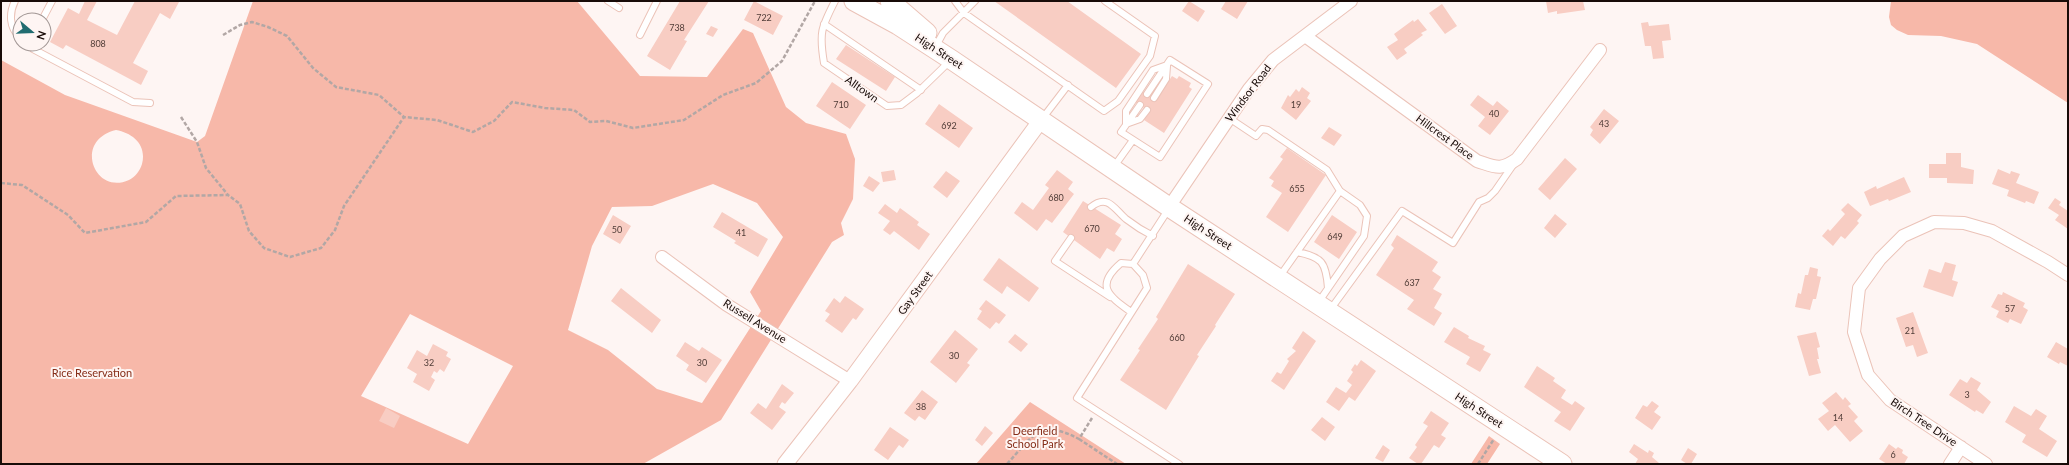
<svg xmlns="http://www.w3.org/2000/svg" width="2069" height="465" font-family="Lato,sans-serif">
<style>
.green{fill:#f7b8a9;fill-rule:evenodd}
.building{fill:#f8cdc3}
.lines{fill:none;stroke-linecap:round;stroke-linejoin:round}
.service-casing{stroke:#ebc3b8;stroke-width:8}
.minor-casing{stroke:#ebc3b8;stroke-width:14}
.tertiary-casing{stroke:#ebc3b8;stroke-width:17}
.primary-casing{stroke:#ebc3b8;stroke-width:21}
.path{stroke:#b2a7a5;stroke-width:2.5;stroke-dasharray:4 2;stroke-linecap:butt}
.service{stroke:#fff;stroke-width:6}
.minor{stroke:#fff;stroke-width:12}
.tertiary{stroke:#fff;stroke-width:15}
.primary{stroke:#fff;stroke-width:19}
.labels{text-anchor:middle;stroke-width:4;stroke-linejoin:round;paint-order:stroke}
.number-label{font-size:9px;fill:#503c37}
.street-label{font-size:11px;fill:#180b08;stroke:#fef5f3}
.park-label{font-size:11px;fill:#862d18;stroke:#fef5f3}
</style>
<rect width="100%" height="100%" fill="#fef5f3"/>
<path class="green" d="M253,1H577L640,76L707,77L743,29L753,33L786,107L806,123L846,134L855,159L853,199L841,223L844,235L832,242L721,420L643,464H1V60L65,95L197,142L205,136ZM116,130C133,133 147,145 142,164C140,171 135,177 129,180C94,196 73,140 116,130ZM713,184L757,203L783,237L750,292L761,311L702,403L657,389L608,350L568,330L592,246L612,207L652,206ZM410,314L513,366L468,444L361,396Z
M1891,1H2068V103L1977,44L1941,36L1908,35L1897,30L1891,25L1889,17Z
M1030,402L1126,464H976Z
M1489,436L1500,444L1487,464H1471Z"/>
<path class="building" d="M85,1H97L87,20L117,35L135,1L179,2L170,19L160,13L133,63L148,71L141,85L66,45L63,49L50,42L68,8L79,14Z
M680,1H709L684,40L687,41L670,70L647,56Z
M754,1L783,16L773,35L744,20Z
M994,1H1067L1141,54L1116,88Z
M1189,1L1205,11L1198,22L1182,11Z
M1226,1H1248L1237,19L1221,9Z
M1546,1H1583L1585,10L1557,14V11L1548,13Z
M1442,4L1457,26L1445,34L1429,13Z
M1418,19L1427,30L1421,33L1423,35L1404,49L1407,53L1397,60L1387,47L1398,40L1394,34L1413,20L1414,22Z
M1648,22L1649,26L1669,24L1671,40L1662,41L1664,58L1653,59L1651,46H1645L1641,23Z
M711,26L718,29L713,37L706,34Z
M846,45L895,77L886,91L836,59Z
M1172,76L1177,79L1179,76L1191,83L1189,87L1192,89L1164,133L1144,120L1149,111L1135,102L1142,91L1156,100Z
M832,82L866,105L850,129L816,106Z
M1302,87L1310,93L1307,98L1311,101L1296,120L1281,108L1288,95L1290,97L1296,89L1299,92Z
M1478,95L1493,106L1497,101L1509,111L1490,135L1478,126L1485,117L1470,105Z
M939,104L973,128L959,148L925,124Z
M1604,109L1619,121L1600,144L1590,135L1593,130L1590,127Z
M1329,127L1342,135L1334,146L1321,138Z
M1287,148L1326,175L1288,232L1266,217L1282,193L1271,186L1274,181L1269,178L1283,159L1280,157Z
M1946,153H1961V167L1974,170L1973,184L1947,183V178H1929V164H1946Z
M1565,158L1577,169L1550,200L1538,189Z
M1998,169L2010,174L2011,171L2020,174L2016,183L2039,192L2034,204L2026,201L2025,203L2007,196L2009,190L1992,184Z
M894,170L896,180L883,182L881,172Z
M1057,170L1073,182L1068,189L1074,194L1052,223L1046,219L1037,231L1014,213L1022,202L1033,210L1049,188L1045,185Z
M946,171L960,181L947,198L933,187Z
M869,176L880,183L873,192L863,186Z
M1904,177L1911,192L1889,201L1888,199L1870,206L1864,192L1876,186L1877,189Z
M2055,198L2061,202L2059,205L2068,211V229L2055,220L2059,215L2048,208Z
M1083,201L1121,225L1115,234L1122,239L1114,252L1107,248L1100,259L1063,232Z
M1848,203L1862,215L1857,221L1859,223L1845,239L1841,236L1833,246L1822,236L1828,229L1830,231L1845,214L1841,210Z
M885,204L897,213L900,208L919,222L917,225L930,234L919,250L894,231L890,235L883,230L890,221L878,213Z
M722,212L768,239L758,257L734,243L736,241L713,227Z
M1555,214L1567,224L1555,238L1544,228Z
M613,215L631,226L620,244L603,234Z
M1332,215L1357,232L1339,259L1314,242Z
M1397,235L1438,262L1432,271L1441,277L1433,289L1442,294L1434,308L1442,313L1434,326L1407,309L1414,300L1376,275L1394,248L1391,245Z
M999,258L1039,288L1029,302L1007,286L1002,294L983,280Z
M1945,262L1956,265L1952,280L1958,282L1953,297L1923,287L1929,269L1941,273Z
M1188,264L1235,294L1215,325L1216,326L1197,355L1199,356L1166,410L1120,380L1140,350L1138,349L1158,319L1156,317Z
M1810,267L1818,269L1817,276L1821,277L1816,299H1813L1810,310L1795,307L1798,293L1801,294L1805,275H1808Z
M621,288L661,320L652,333L611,301Z
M2003,292L2025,303L2023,307L2028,310L2021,324L2010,319L2008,323L1996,317L1999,311L1991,307L1998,294L2002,295Z
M845,296L864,309L856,320L853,318L842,333L825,321L830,314L825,311L834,298L840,303Z
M986,300L1006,315L999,324L996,322L990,329L977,319L982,311L979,309Z
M1913,312L1928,353L1917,357L1913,345L1906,347L1896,318Z
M1454,327L1469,336L1468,338L1485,346L1483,350L1491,354L1480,372L1466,364L1470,357L1444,342Z
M955,330L978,349L967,363L970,365L956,383L930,362Z
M1303,331L1316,341L1284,390L1271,381L1277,372L1281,374L1289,361L1287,359L1296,351L1292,348Z
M1816,332L1820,347L1817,348L1819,359H1817L1821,373L1809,376L1797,336Z
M1015,334L1028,344L1021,352L1008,342Z
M685,342L699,351L702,347L722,360L706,383L686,370L689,365L676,356Z
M2056,342L2068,349V366L2060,362L2059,364L2047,357Z
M433,344L448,352L446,356L451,359L444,372L440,369L437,373L434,371L431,377L435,380L429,391L413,382L417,374L407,368L417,350L427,356Z
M1361,360L1376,371L1355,401L1349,397L1339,411L1326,402L1336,387L1346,393L1352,385L1347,381L1353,372L1351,370L1355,364L1357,366Z
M1537,366L1555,378L1553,381L1566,390L1561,398L1572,405L1575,401L1585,408L1570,431L1554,421L1561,412L1524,387Z
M1971,377L1981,383L1977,390L1991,402L1983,414L1976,410L1975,412L1949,395L1960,379L1967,383Z
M782,384L794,393L785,404L782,402L779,407L786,412L772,430L750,413L758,403L766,409Z
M922,390L938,402L925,420L919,416L915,421L904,413Z
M1836,392L1843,400L1845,397L1851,404L1848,406L1858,417L1854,421L1863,431L1850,442L1835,425L1828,431L1818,419L1829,411L1822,403Z
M1652,401L1659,406L1654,412L1661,417L1652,430L1635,418L1643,405L1647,407Z
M2014,406L2031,416L2036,409L2047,416L2039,429L2057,441L2047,457L2022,442L2026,435L2005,422Z
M386,408L400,416L394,428L379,421Z
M1431,411L1449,423L1441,435L1446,438L1439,448L1434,445L1421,464H1418L1409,458L1417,447L1415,445L1428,426L1423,423Z
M1322,417L1335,427L1325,441L1311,430Z
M985,426L993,433L982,446L975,440Z
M890,427L909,440L903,448L899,445L888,460L874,450Z
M1634,444L1648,453L1649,450L1654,453L1652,457L1659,463L1658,464H1635L1638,459L1629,452Z
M1889,444L1896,449L1898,447L1903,450L1902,453L1908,457L1904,464H1887L1879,459Z
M1383,445L1390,450L1383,462L1375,458Z
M1688,448L1697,454L1691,464H1687L1681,460Z"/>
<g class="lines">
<defs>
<path id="service" d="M15,1C9,13 9,28 20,37
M608,1L619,8
M835,1C821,28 819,33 824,63L887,106L901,105L917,93L950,61
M955,1L964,13L1104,111L1118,101L1150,56L1155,36L1105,1
M42,20L52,1
M824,24L921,90
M640,35L657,1
M28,44L33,49L133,102L150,103
M936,46L943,33L975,1
M1154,98L1166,79L1167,66
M1140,105L1121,132L1160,157L1208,84L1170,60L1147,94
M1229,118L1256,136L1262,129L1268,130L1327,170L1340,191L1360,205L1367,216L1364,236L1318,303
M1042,119L1068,85
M1126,124V111L1153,70L1167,65
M1126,124L1140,119L1147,110
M1113,168L1133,140
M1091,207C1108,193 1115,210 1126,219C1135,226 1143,231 1153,236
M1071,238L1055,261L1110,297
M1297,252C1322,257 1326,262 1328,288
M1133,264L1168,210
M1280,276L1340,191
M1330,310L1402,211L1453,243L1479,202L1488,198L1495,191L1513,165
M1131,312C1109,296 1094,286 1121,263L1133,264L1143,275L1147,288L1077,398L1179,464"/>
<path id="minor" d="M1305,36L1477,161C1496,167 1500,171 1517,159L1600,50
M1169,207L1249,89L1273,60L1351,1
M662,257L727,305L850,381
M1950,464L1961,447
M1986,464L1890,400L1868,375L1854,332L1859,288L1880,259L1903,236L1934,222L1964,223L1992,231L2048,262L2068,275"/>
<path id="tertiary" d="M785,464L850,381L1041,120"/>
<path id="primary" d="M854,1L898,25L952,60L1169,207L1562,464
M890,1L927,33"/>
</defs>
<use href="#service" class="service-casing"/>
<use href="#minor" class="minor-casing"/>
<use href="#tertiary" class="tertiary-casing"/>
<use href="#primary" class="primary-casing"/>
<path class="path" d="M223,35L240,25L252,22L268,27L287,36L313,68L336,87L379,95L404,117
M181,117L197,142L206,168L228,195
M1,183L22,185L68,215L85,233L146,222L176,196L228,195L240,204L249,231L264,248L290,257L321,248L335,230L344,206L404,117L437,120L473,132L494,121L512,102L545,108L574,110L590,122L606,121L633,128L684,120L723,95L756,83L782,61L815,1
M1079,439L1117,464
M1007,464C1033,436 1039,418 1079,439L1092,418
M1478,464L1494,439"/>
<use href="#service" class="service"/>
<use href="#minor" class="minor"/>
<use href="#tertiary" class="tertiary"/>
<use href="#primary" class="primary"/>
</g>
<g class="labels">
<g class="number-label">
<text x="764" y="21">722</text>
<text x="677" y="31">738</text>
<text x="98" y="47">808</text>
<text x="841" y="108">710</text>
<text x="1296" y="108">19</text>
<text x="1494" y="117">40</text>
<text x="1604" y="127">43</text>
<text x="949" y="129">692</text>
<text x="1297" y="192">655</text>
<text x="1056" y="201">680</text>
<text x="1092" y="232">670</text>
<text x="617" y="233">50</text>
<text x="741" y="236">41</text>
<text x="1335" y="240">649</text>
<text x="1412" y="286">637</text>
<text x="2010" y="312">57</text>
<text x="1910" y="334">21</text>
<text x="1177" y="341">660</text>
<text x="954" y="359">30</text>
<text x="429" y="366">32</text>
<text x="702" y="366">30</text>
<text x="1967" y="398">3</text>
<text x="921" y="410">38</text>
<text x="1838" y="421">14</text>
<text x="1893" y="458">6</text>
</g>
<g class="street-label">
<text transform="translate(939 51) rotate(33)" y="4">High Street</text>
<text transform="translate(862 89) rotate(35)" y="4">Alltown</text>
<text transform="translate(1248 93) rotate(-53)" y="4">Windsor Road</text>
<text transform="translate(1445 137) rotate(36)" y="4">Hillcrest Place</text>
<text transform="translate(1208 232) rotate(33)" y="4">High Street</text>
<text transform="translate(915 293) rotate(-54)" y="4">Gay Street</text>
<text transform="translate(755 321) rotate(32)" y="4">Russell Avenue</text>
<text transform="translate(1479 410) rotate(33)" y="4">High Street</text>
<text transform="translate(1924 422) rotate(34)" y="4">Birch Tree Drive</text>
</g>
<g class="park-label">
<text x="92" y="377">Rice Reservation</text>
<text x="1035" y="435">Deerfield<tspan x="1035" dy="13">School Park</tspan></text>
</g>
</g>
<rect width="2069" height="465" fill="none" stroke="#180b08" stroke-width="4"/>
<g transform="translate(32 32) rotate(109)"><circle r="19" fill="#fef5f3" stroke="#a29795"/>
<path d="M0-3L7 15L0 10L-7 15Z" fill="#206c70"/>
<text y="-6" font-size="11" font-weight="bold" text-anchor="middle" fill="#180b08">N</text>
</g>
</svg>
